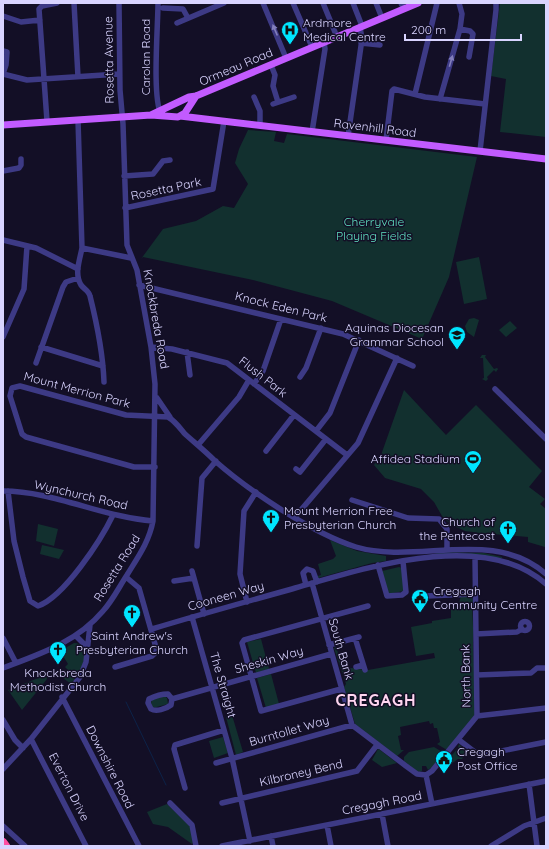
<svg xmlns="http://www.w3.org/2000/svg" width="549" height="849" font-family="Quicksand,sans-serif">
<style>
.green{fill:#12302f}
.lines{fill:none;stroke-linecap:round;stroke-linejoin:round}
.stream{stroke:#0c2248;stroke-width:1}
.minor{stroke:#3d3a85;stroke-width:5.5}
.major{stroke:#c25bff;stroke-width:7}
.highway{stroke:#ff4fa3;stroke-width:8}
.oneway{fill:#837fbc}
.labels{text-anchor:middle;stroke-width:3;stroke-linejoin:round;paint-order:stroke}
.poi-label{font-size:12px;fill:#d9d4ff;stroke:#130f26;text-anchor:start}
.street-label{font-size:12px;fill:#d9d4ff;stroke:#130f26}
.park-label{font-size:12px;fill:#5fe0c0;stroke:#130f26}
.district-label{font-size:16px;font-weight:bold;letter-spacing:1px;fill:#ffd6f0;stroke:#130f26}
</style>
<rect width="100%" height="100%" fill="#130f26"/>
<path class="green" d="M500,3H546V137L500,132L506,79L491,76Z
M248,130L276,132L274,141L284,143L287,134L477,157L449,277L422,339L332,301L253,280L143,257L141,259L163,229L196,221L223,206L234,208L248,184L235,163L239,149Z
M479,257L487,299L464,304L456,262Z
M474,318L479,320L474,337L467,332L465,326L469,319Z
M510,321L517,328L506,337L499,330Z
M482,355H486L485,357L494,369L497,368L498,369L496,372L494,370L487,377L488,379L486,381L482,379L484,378L483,358H480Z
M404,390L446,435L476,405L542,471L529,487L545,499L540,504L546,509L545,547L528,542V537L480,533L465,531L450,524L442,516L434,502L421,489L385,478L374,465L381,455Z
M38,524L58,529L54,546L36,541Z
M330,540L357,551L386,556V561L372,563L318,578V576L321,575L318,564L333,559L336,556Z
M42,545L64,550L59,559L40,554Z
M443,552L484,553L502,557V558L429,556V555Z
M399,567L402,568L404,591L388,594L382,571Z
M461,596H472L473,602L472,604L473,626L474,628L473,643L476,714L447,750L437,744L440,742L437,728H434L433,723L430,724L429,721L400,727L401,735L398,736L401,750H404L397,756L355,724L344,687L346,684L334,648L336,647L343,667L368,670L435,658L434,653L416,656L411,627L432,623V621L451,618V610L458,606Z
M261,639L269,669L256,673L247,642Z
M74,643C92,644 83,669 76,678L65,667L68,664L60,651Z
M65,670L75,679L71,684L59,675Z
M271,674L279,704L266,708L257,678Z
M46,675L47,679L22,710L8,690Z
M164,696L167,698L168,704L153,708L151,703L152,700Z
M232,715L243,752L236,755L226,717Z
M223,737L228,753L214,758L209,741Z
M459,744L466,752L462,759H458L448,766L447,761L458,748Z
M434,747L444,753L434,766L428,770L426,766H422V771L418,772L404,761V757L409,752Z
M378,749L380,750L397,763L382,767L372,760Z
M167,804L190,826L194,841L192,844L168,827L153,824L147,812Z"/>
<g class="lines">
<path class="stream" d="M126,702L166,785"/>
<path class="minor" d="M74,3L78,77
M158,3C158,26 152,97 161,114
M263,3L286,58
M293,3L312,47
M323,3L337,37
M353,3L362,26
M376,3L382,18
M401,3L404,9
M163,8L183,9L188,18
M3,16L21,22L40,20
M177,23L224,3
M460,29L470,31L473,34L469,57
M361,43L380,45
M3,51L7,52L6,65L3,74
M271,65L275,75L273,86L278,102
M3,74L27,80L119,74
M415,94L437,3
M254,97L260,111V125
M440,99L460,29L462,14L459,3
M273,104L294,97
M78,120L82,248L131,258
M47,121L39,9L42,6L57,3
M312,132L325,49L324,42
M348,136L362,39L360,27
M386,140L392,91L394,89L425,97L485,104
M480,151L496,10V3
M3,171L19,168L21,165V159
M124,176L153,174L163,161L170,160
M125,208L213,189L224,121
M3,240L36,248L78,269
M82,248C80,259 74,274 81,285C84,289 89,291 90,296C97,324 103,354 104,382
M139,285L343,334L413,366
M3,337L24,289L27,246
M41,347L103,366
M151,347L172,349L227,363L347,455
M187,352L190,375
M36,363L63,287L66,282L78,278
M300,377L306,368L321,328
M254,384L263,371L281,319
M495,389L546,439
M157,398L170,417
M316,431L330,413L359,340
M198,445L239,397L249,380
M266,451L294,415
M155,467H134L26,437L22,434L10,396L12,388L20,386L126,415L168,417C175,421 180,428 185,434C195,443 205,451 214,460C249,491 312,533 356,547C417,565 493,527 546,574
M296,469L300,472L326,439
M3,491C53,491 102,517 153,521
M8,491L14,541L23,577L30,601L38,606C64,597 101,540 113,515
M352,500L408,518L439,519L447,529V550
M295,517L358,443L397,358
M197,546L202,478L216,461
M378,565L387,596L402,595L406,592L403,561
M192,571L204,614
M174,581L194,578
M312,583L352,725L406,766L417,774L426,775
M306,585L303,573L307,569L313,571L317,582
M426,596L475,594
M247,602L240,574L244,511L256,492
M192,617L232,758L250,841
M520.5 626a4.5 4.5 0 1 1 9 0a4.5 4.5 0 1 1-9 0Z
M152,629C198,615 245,602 292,589C363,569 483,528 546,584
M476,634L517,632L522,629
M76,636L85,645L87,652
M3,638L16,663
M355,638L365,670
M329,645L359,637
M115,667L152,656L157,651L139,588L126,577
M356,667L363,665
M3,668C40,654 77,642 103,611C113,600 119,587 127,575C138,557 149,542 153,521L155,384L151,347L137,270L127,245L123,124L120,90L119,3
M477,675L531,673L537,668H546
M341,689L261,711L242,643L244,640L368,606
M62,697L139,846
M172,699L168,694C162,694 155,696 149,699L148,703L151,709C156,712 166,709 171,705L172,699L331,654
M477,716L546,708
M3,720L15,740L23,748
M31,739L86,846
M459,740L476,753L481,755L546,742
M216,763L352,725
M3,769L31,739L80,677L86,662L90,625
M426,775L432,771L477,716L475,557
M426,775L432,804
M529,784L537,846
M185,788L174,749L175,745L224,730
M170,803L192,825L196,846
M222,803L357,771L377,745
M382,814L388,846
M327,825L331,846
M3,826L25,846
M271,836L273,846
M222,846L546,781
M491,846L524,826L546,818"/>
<path class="major" d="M151,115L189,97L196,96L418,3
M180,116L546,159
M3,125L151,115L178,117L185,113L196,96"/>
<path class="highway" d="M3,842L6,846"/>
</g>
<defs><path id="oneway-solid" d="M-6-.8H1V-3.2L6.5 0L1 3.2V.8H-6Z"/></defs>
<g class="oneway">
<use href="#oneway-solid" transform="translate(275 30) rotate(-113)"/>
<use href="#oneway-solid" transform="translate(451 61) rotate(-74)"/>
</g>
<defs>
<symbol id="hospital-pin" viewBox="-11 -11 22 30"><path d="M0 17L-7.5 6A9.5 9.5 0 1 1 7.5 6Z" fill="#00e5ff" stroke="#130f26"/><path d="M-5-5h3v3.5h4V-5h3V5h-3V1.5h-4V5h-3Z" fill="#111"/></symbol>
<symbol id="school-pin" viewBox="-11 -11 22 30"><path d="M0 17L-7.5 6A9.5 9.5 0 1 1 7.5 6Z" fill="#00e5ff" stroke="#130f26"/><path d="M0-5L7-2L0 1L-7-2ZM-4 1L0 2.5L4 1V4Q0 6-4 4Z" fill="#111"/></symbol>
<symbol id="stadium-pin" viewBox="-11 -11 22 30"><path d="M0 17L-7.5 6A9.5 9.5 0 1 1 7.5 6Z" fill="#00e5ff" stroke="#130f26"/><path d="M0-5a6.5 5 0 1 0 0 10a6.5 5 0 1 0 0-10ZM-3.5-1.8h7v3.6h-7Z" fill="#111"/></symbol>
<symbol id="church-pin" viewBox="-11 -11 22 30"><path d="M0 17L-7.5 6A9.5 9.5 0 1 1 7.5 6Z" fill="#00e5ff" stroke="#130f26"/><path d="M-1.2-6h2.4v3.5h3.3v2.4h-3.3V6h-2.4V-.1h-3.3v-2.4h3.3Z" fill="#111"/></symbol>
<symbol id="civic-pin" viewBox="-11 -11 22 30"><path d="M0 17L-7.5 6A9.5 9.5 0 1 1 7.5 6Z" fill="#00e5ff" stroke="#130f26"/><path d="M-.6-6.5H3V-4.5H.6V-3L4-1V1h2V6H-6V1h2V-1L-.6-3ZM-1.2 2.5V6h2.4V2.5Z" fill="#111"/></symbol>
</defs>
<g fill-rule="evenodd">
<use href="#hospital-pin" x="280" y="20" width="20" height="27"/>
<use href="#school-pin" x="447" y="325" width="20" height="27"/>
<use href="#stadium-pin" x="463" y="449" width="20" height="27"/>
<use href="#church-pin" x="261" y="508" width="20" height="27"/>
<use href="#church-pin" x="498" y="519" width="20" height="27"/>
<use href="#civic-pin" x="410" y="588" width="20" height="27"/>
<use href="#church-pin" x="122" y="603" width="20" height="27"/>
<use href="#church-pin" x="48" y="640" width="20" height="27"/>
<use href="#civic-pin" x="434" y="749" width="20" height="27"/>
</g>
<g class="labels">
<g class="poi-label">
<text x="303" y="27">Ardmore<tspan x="303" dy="14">Medical Centre</tspan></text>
<text x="444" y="332" text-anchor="end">Aquinas Diocesan<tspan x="444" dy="14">Grammar School</tspan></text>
<text x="460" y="463" text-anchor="end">Affidea Stadium</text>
<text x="284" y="515">Mount Merrion Free<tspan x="284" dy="14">Presbyterian Church</tspan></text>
<text x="495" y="526" text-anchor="end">Church of<tspan x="495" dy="14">the Pentecost</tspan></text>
<text x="433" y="595">Cregagh<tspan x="433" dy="14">Community Centre</tspan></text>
<text x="132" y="640" text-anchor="middle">Saint Andrew's<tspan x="132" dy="14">Presbyterian Church</tspan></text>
<text x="58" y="677" text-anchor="middle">Knockbreda<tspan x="58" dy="14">Methodist Church</tspan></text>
<text x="457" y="756">Cregagh<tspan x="457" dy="14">Post Office</tspan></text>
</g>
<g class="street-label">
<text transform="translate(146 57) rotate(-90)" y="4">Carolan Road</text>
<text transform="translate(109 60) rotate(-91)" y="4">Rosetta Avenue</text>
<text transform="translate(236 67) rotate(-23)" y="4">Ormeau Road</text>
<text transform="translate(375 128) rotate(7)" y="4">Ravenhill Road</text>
<text transform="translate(166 189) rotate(-12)" y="4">Rosetta Park</text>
<text transform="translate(281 307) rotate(14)" y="4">Knock Eden Park</text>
<text transform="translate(156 319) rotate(80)" y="4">Knockbreda Road</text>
<text transform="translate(263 377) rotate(38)" y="4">Flush Park</text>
<text transform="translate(77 390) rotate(15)" y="4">Mount Merrion Park</text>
<text transform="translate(81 495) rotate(13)" y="4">Wynchurch Road</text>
<text transform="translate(117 568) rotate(-58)" y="4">Rosetta Road</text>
<text transform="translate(226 596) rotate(-16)" y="4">Cooneen Way</text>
<text transform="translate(341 649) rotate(74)" y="4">South Bank</text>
<text transform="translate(269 660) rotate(-16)" y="4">Sheskin Way</text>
<text transform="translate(466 676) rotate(-91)" y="4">North Bank</text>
<text transform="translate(223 685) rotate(74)" y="4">The Straight</text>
<text transform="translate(289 731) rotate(-16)" y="4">Burntollet Way</text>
<text transform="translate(110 767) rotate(63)" y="4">Downshire Road</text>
<text transform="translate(301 773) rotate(-13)" y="4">Kilbroney Bend</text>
<text transform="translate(69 787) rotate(63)" y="4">Everton Drive</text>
<text transform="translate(382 803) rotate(-11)" y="4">Cregagh Road</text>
</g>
<g class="park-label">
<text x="374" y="226">Cherryvale<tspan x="374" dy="14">Playing Fields</tspan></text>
</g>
<g class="district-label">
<text x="376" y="706">CREGAGH</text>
</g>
</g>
<rect width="549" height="849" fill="none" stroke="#d9d4ff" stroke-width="8"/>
<path d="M405 34v6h116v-6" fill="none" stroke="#d9d4ff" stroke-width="2"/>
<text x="411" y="34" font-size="12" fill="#d9d4ff" stroke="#130f26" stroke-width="3" paint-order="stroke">200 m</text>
</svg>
